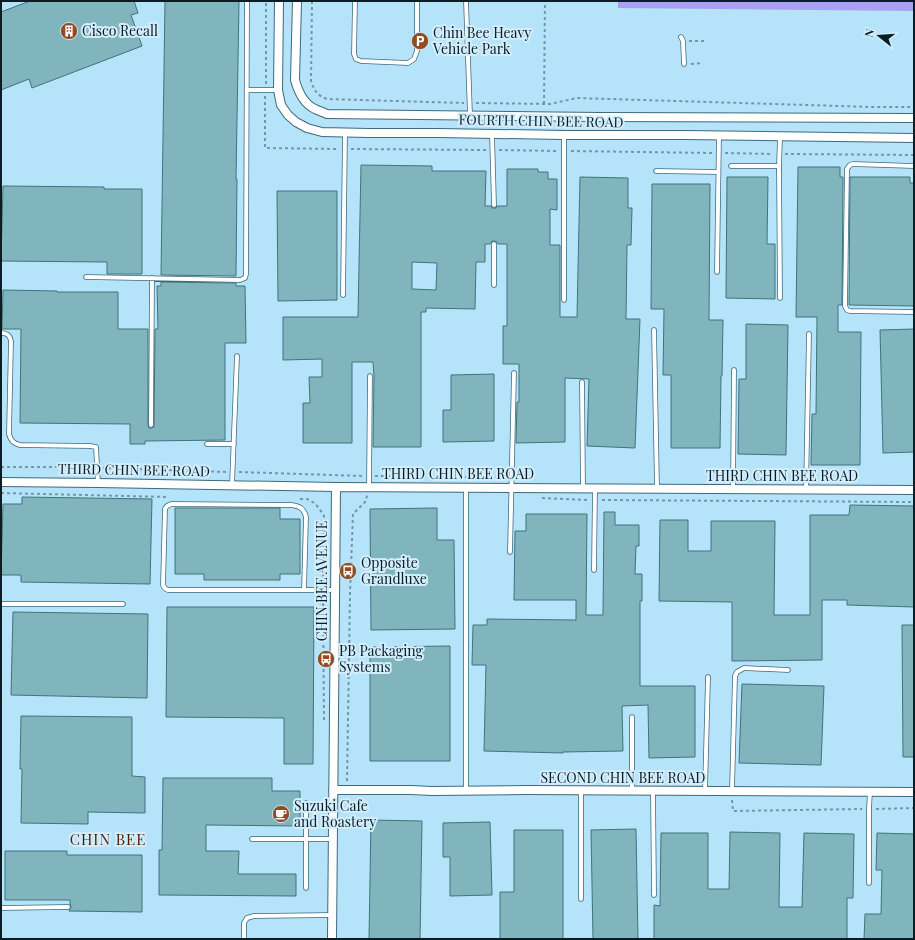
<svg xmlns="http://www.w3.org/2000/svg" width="915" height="940" font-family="'Playfair Display',serif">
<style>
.green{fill:#aaa1f1}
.building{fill:#81b5be;stroke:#40737b;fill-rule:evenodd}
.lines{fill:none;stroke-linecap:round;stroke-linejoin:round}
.service-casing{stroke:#3f697c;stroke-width:5.5}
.minor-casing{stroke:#3f697c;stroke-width:10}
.path{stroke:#7497a8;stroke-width:2;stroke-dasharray:3 3;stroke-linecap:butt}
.service{stroke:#fff;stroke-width:4}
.minor{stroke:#fff;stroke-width:8}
.labels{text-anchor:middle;stroke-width:4;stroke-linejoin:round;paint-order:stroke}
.poi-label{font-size:14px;fill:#0a1c24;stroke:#d2edfb;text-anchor:start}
.street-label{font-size:14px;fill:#0a1c24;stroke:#d2edfb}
.neighbourhood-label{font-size:15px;letter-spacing:1px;fill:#4c1e01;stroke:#d2edfb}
</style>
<rect width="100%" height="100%" fill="#b5e3f9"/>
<path class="green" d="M618,1H914V11L618,8Z"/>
<path class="building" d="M30,1H134L138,13L131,15L142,46L32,88L29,79L1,90V12Z
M165,1H239L236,179H237L236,276L161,275Z
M361,165L432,166V171H486L485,206H491L492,208H496L497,206H507V169H538V172H548V179H557V210L550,209V245H560V317H577L580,177L628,178V208H632L631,245H627L626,319H640L635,448L587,446L589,379L565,378V442L516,443L517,402H519V364H503V326H507V244H498L497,242L494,241H492L490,244H485V262H476L475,309L426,308V312H421V447H373L374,376L373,362H352V443H303V403H310L309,377H322V359L283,360V317H358ZM412,262L437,263L436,290L412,289Z
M798,167H840V177H843L842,305H838V332H861L860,465H811L812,414H816L817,317H796Z
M727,177H768L767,244H775V299L726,298Z
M850,177H910V183H914V306L849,305Z
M652,184H710L709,320H723L722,376H721L720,448H671V375H663L664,309H651Z
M3,186L104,187V189H142V274H107V262L1,261Z
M277,191H337V300L278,301Z
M161,282L236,283V286H245L246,343H225V440L145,441V444H130V424L20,423L21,329H2L3,290L57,291V292H118V329H148V425L149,428H151L154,427V425L155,329H158L157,286H161Z
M746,324L788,325L786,455L738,454L739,379H746Z
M914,329V452L883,453L880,330Z
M494,374V441L443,442V410H451V375Z
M22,497L152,499L150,584L21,582V575H1L3,504H22Z
M850,505L914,506V607L847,605V600H822V660L732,661V602L659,601L660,520H688V551H711V521H775L774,615H810V515H849Z
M175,508H280V519H300V574H280V580H204V574H175Z
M437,508V540H454L455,629L371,630L370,509Z
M604,512H615V525H639V546H636L635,574H642V601H640V686H695V757L649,758L648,705L622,706L623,751L563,752V753L484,751L486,665H472L473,625H487V619L576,620V600H514L515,531H526V514H587L586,615H603Z
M167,607H314L313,764H284V718L166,717Z
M13,612L148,614L147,698L11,695Z
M902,625H914V757H903Z
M450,646V761H370V647Z
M742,684L824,686L821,765L739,763Z
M21,716L132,717V776L145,777V813L88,812V824L21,823L22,769H20Z
M163,778H272V791H300V826L206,825V851H239L238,874H296V896L159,895V850H162Z
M371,820L422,821L420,939H369Z
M490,822L492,895L450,896V857H443V823Z
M636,829L638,939H593L591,830Z
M514,830H563V939H500V892H514Z
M730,832L780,833L779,907H802L804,833L854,834L853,898H847V939H654V905L660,906L661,833H708V889H729Z
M877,833L914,834V939H864L865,914H881L882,870H876Z
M5,851H67V855H142V912L69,911L71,907L70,904V900H5Z"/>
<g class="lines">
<defs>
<path id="service" d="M355,1L354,54L356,59L361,61L408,63L414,59L417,51V1
M466,1L470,115
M681,37L683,41L684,64
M247,90H278
M492,134L494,205
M564,135V300
M731,166H779
M914,166L853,164L850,165L847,169L845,306L847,310L850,311L914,312
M656,171L718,172
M494,244V285
M717,272L719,135
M86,277L240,280L245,278L246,274L247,1
M343,295L345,133
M780,298L779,166L780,137
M654,330L657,488
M1,333C7,333 10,335 11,341L9,434C11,441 13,443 20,445L90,446L96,447L98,483
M582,382L583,488
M151,425L152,278
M207,444H234
M232,485L237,356
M369,487L370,376
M733,489L734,370
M806,489L809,334
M510,552L514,373
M594,570L595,488
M304,590L306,517C304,508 299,506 291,505L172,504C168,505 166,506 165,509L163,585C164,588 165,589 168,590H335
M1,604H123
M632,717V790
M466,790V487
M653,791L654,895
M705,791L708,677
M732,791L735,676L737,672L744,668L788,670
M252,839H333
M869,883V809L870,791
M306,888V803
M581,899V791
M1,908L68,907
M244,939V923L247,918L254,916L332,915"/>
<path id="minor" d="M279,1L278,90L281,105L288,115L296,122L307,128L322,132L368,133H439L564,135H685L914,138
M297,1L295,80C298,91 304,104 315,109C319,111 323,112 327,114L600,117L914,118
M1,482L98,483L336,487L914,490
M333,790H411L432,791L527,790L914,792
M332,939L336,487"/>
</defs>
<use href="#service" class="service-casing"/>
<use href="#minor" class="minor-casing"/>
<path class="path" d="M312,1L311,81C315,92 317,95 327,99L464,103
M689,41H704
M691,64L703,63
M266,84V1
M265,96V148L339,149
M476,103L550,104L577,98L872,107H914
M544,104L545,1
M351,149L487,150
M499,150L557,151
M571,151L713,153
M725,153L773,154
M785,154L914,155
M1,467H91
M103,468L227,472
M239,472L363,476
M375,476L505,478
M1,493L168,497
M542,498L589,500
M300,499C302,499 305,499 307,499C315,502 320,509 324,516L323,583
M602,500L914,502
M323,597L324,723
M347,781L350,593L353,514L366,501L367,495
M732,800L733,811L862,809
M876,809L914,808"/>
<use href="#service" class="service"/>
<use href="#minor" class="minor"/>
</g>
<defs>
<symbol id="building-disc" viewBox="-11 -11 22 22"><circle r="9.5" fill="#924c23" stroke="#d2edfb"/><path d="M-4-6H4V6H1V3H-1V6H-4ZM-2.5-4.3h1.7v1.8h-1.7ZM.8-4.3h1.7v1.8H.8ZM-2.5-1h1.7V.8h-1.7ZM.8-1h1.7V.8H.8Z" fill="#fff"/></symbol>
<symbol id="parking-disc" viewBox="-11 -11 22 22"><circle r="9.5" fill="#924c23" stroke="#d2edfb"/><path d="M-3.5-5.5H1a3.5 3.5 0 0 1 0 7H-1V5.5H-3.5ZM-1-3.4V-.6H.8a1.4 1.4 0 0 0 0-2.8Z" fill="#fff"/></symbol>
<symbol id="bus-disc" viewBox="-11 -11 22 22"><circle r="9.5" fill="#924c23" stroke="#d2edfb"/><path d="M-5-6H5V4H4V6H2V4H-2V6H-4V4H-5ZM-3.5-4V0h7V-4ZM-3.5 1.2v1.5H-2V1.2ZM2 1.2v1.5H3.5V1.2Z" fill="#fff"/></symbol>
<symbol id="cafe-disc" viewBox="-11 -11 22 22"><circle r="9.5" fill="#924c23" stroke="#d2edfb"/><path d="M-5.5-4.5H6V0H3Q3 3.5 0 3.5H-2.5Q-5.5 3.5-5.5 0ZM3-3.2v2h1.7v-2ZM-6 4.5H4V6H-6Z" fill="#fff"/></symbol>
</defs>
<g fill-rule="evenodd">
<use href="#building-disc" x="59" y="21" width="20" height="20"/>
<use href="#parking-disc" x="410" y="31" width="20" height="20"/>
<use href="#bus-disc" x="338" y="561" width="20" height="20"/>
<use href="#bus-disc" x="316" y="649" width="20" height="20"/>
<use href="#cafe-disc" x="271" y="804" width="20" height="20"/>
</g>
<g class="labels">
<g class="poi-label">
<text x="82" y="36">Cisco Recall</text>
<text x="433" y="38">Chin Bee Heavy<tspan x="433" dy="16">Vehicle Park</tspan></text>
<text x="361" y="568">Opposite<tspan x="361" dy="16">Grandluxe</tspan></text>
<text x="339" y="656">PB Packaging<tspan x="339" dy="16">Systems</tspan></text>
<text x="294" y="811">Suzuki Cafe<tspan x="294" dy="16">and Roastery</tspan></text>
</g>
<g class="street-label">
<text transform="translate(541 121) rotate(1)" y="5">FOURTH CHIN BEE ROAD</text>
<text transform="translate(134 470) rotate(1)" y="5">THIRD CHIN BEE ROAD</text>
<text x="458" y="479">THIRD CHIN BEE ROAD</text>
<text x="782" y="481">THIRD CHIN BEE ROAD</text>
<text transform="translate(322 581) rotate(-90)" y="5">CHIN BEE AVENUE</text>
<text x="623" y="783">SECOND CHIN BEE ROAD</text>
</g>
<g class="neighbourhood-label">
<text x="108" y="845">CHIN BEE</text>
</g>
</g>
<rect width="915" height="940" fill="none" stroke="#0a1c24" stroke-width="4"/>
<g transform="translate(879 36) rotate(287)" stroke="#d2edfb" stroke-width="3" paint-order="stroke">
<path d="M0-3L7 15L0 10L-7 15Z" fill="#0a1c24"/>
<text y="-6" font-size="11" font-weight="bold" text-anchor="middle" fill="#0a1c24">N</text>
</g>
</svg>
